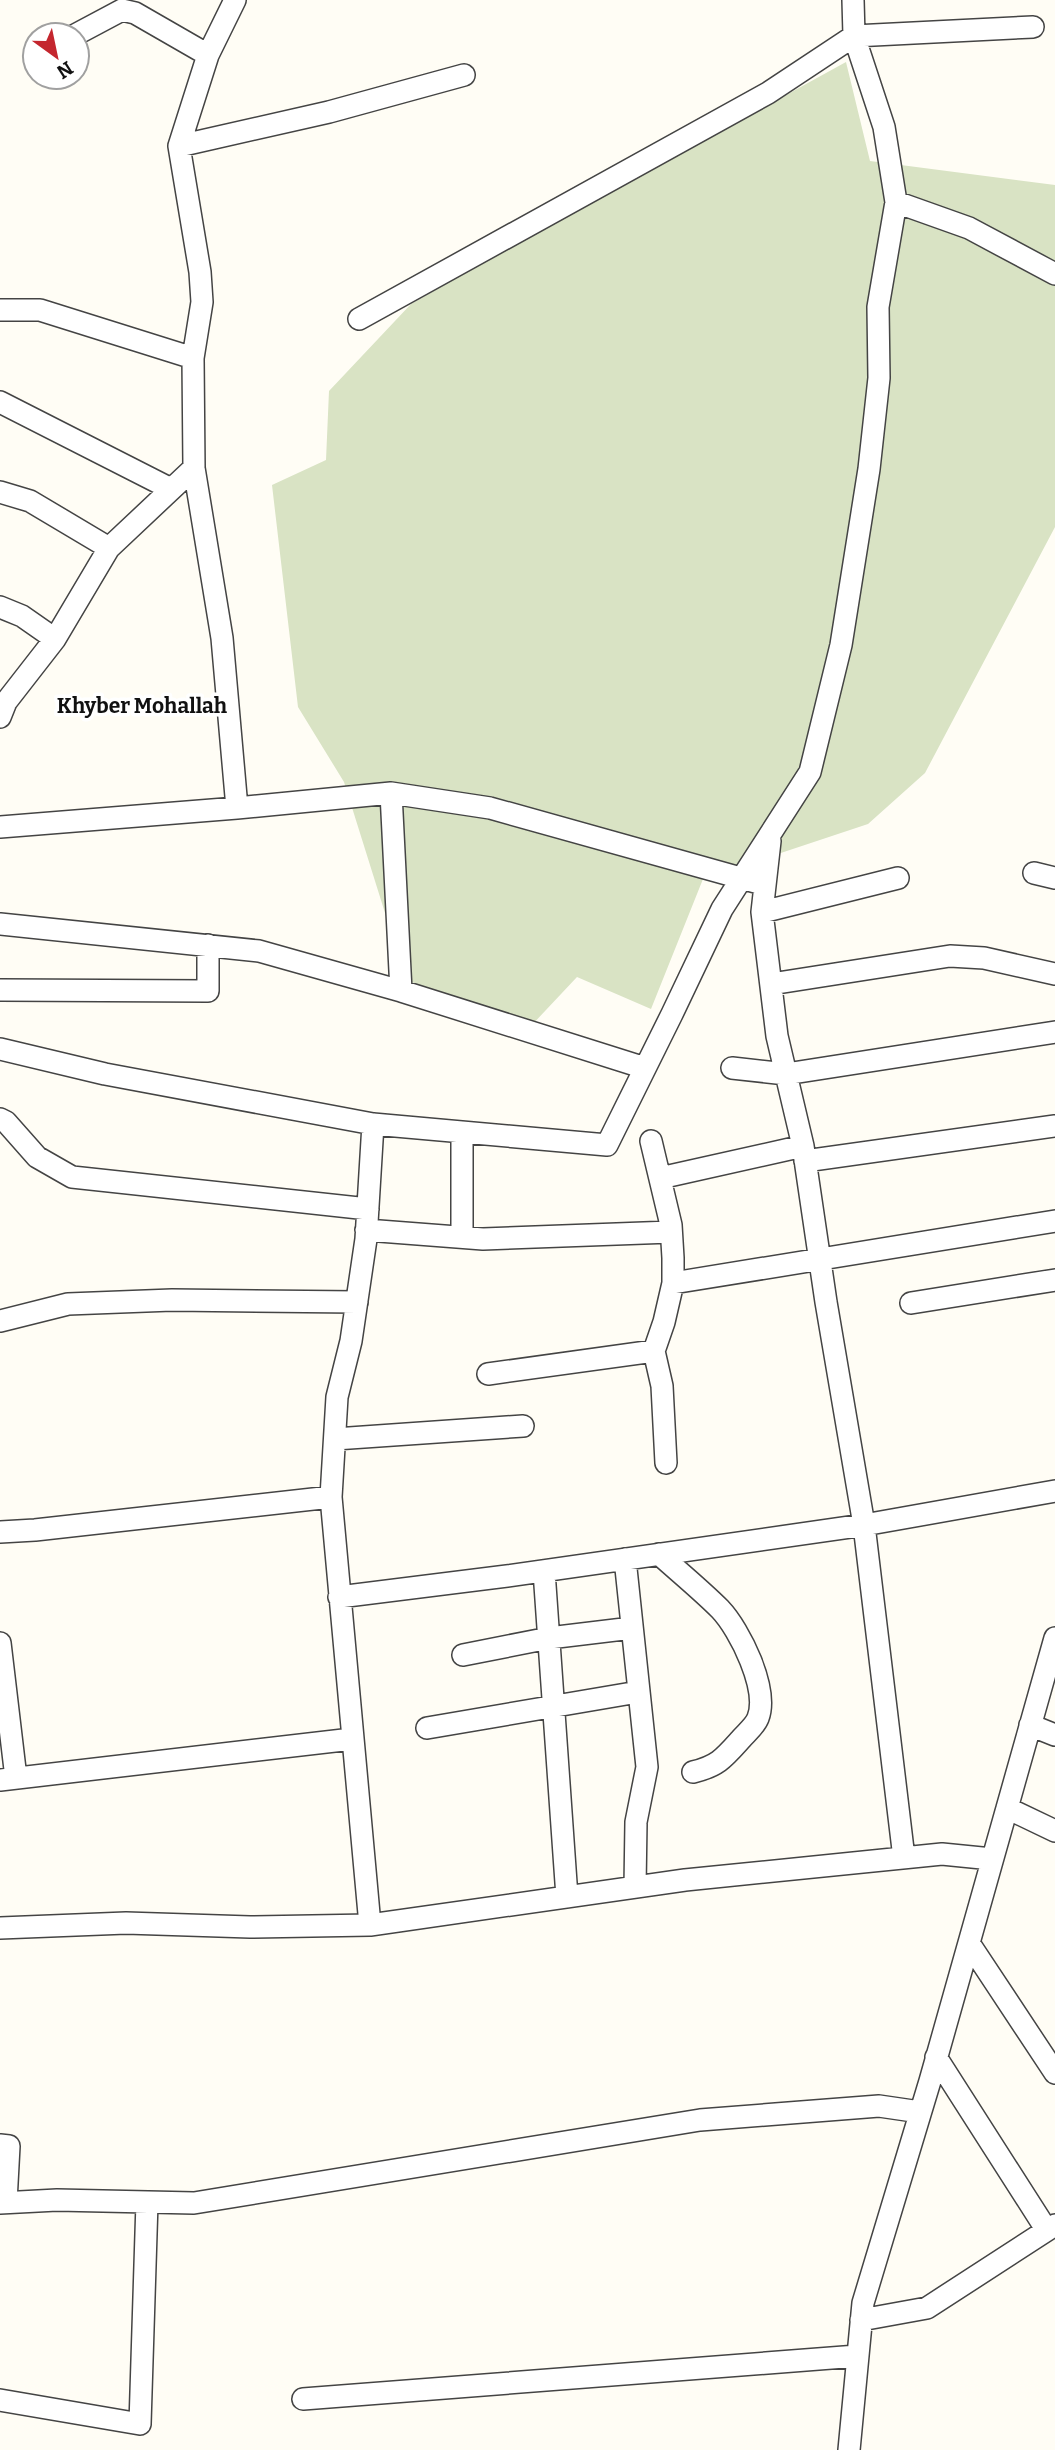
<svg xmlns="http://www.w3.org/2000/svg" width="1055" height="2450" font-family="Bitter,serif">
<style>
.cemetery{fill:#d9e3c4}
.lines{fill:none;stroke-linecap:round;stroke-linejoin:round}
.minor-casing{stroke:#444;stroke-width:24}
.minor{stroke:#fff;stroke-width:21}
.labels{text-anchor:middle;stroke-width:7;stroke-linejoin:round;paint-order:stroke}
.neighbourhood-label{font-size:21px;font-weight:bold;fill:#111;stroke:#fff}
</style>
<rect width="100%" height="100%" fill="#fffdf5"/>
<path class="cemetery" d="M846,62L870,161L1055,185V527L925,773L868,824L703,879L651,1009L577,977L530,1027L406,980L344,782L298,707L272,485L326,460L329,391L411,304L528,237Z"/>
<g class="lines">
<defs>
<path id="minor" d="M235,0L208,55L179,146L200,272L202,302L193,358L194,468L222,638L237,808
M75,35L122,10L135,13L208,55
M179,146L329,112L464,75
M896,202L969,228L1055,274
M0,310H40L193,358
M359,319L768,93L854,36L1033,27
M0,402L171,489
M0,492L30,501L109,548
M0,607L22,616L55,639
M0,717L6,702L55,639L109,548L194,468
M391,793L401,991
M0,827L237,808L391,793L490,808L755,882
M770,841L762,912L777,1036L803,1146L826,1302L864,1525L904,1858
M1034,873L1055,878
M762,912L898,878
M0,924L259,951L401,991L645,1068
M771,984L950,956L984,958L1055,974
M0,990L208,991V945
M0,1049L105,1074L373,1124L607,1145L672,1014L722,909L810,772L841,645L869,469L879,378L878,307L896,202L884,127L854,36L853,0
M732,1068L786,1074L1055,1032
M0,1119L6,1122L37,1157L72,1177L368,1209
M462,1132V1237
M651,1141L671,1225L673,1258V1283L664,1322L654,1351L662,1386L666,1463
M805,1161L1055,1126
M660,1178L803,1146
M366,1230L483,1239L671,1232
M673,1283L1055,1221
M911,1303L1055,1280
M0,1321L68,1304L172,1300L357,1302
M488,1374L654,1351
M335,1439L523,1426
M0,1532L35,1530L331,1497
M659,1554C679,1572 701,1590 720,1609C740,1630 769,1689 758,1718C755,1726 746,1733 741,1739C724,1758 718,1766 693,1772
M625,1559L647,1767L636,1822L635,1887
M544,1571L567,1897
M339,1597L507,1576L864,1525L1055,1491
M0,1643L16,1778
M463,1655L549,1638L632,1628
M1030,1725L1055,1735
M427,1728L638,1692
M0,1780L352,1739
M1007,1808L1055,1831
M370,1925L331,1497L337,1397L351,1341L366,1239L373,1124
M0,1928L126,1923L250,1927L370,1925L685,1880L942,1854L992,1859
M969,1943L1055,2073
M936,2057L1046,2229
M0,2145L9,2146L6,2202
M0,2203L57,2200L194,2203L700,2120L879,2106L920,2112
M861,2320L927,2308L1055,2225
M303,2399L857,2356
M0,2400L140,2424L147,2202
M849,2450L863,2303L930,2081L1055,1638"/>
</defs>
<use href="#minor" class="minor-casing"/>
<use href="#minor" class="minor"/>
</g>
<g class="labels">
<g class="neighbourhood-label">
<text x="142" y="713">Khyber Mohallah</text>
</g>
</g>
<g transform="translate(56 56) rotate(147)"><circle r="33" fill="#ffffff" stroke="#a0a0a0" stroke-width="2"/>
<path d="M0-5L12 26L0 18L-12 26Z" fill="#c4262e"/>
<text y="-10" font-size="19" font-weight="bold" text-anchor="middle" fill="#111111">N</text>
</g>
</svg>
